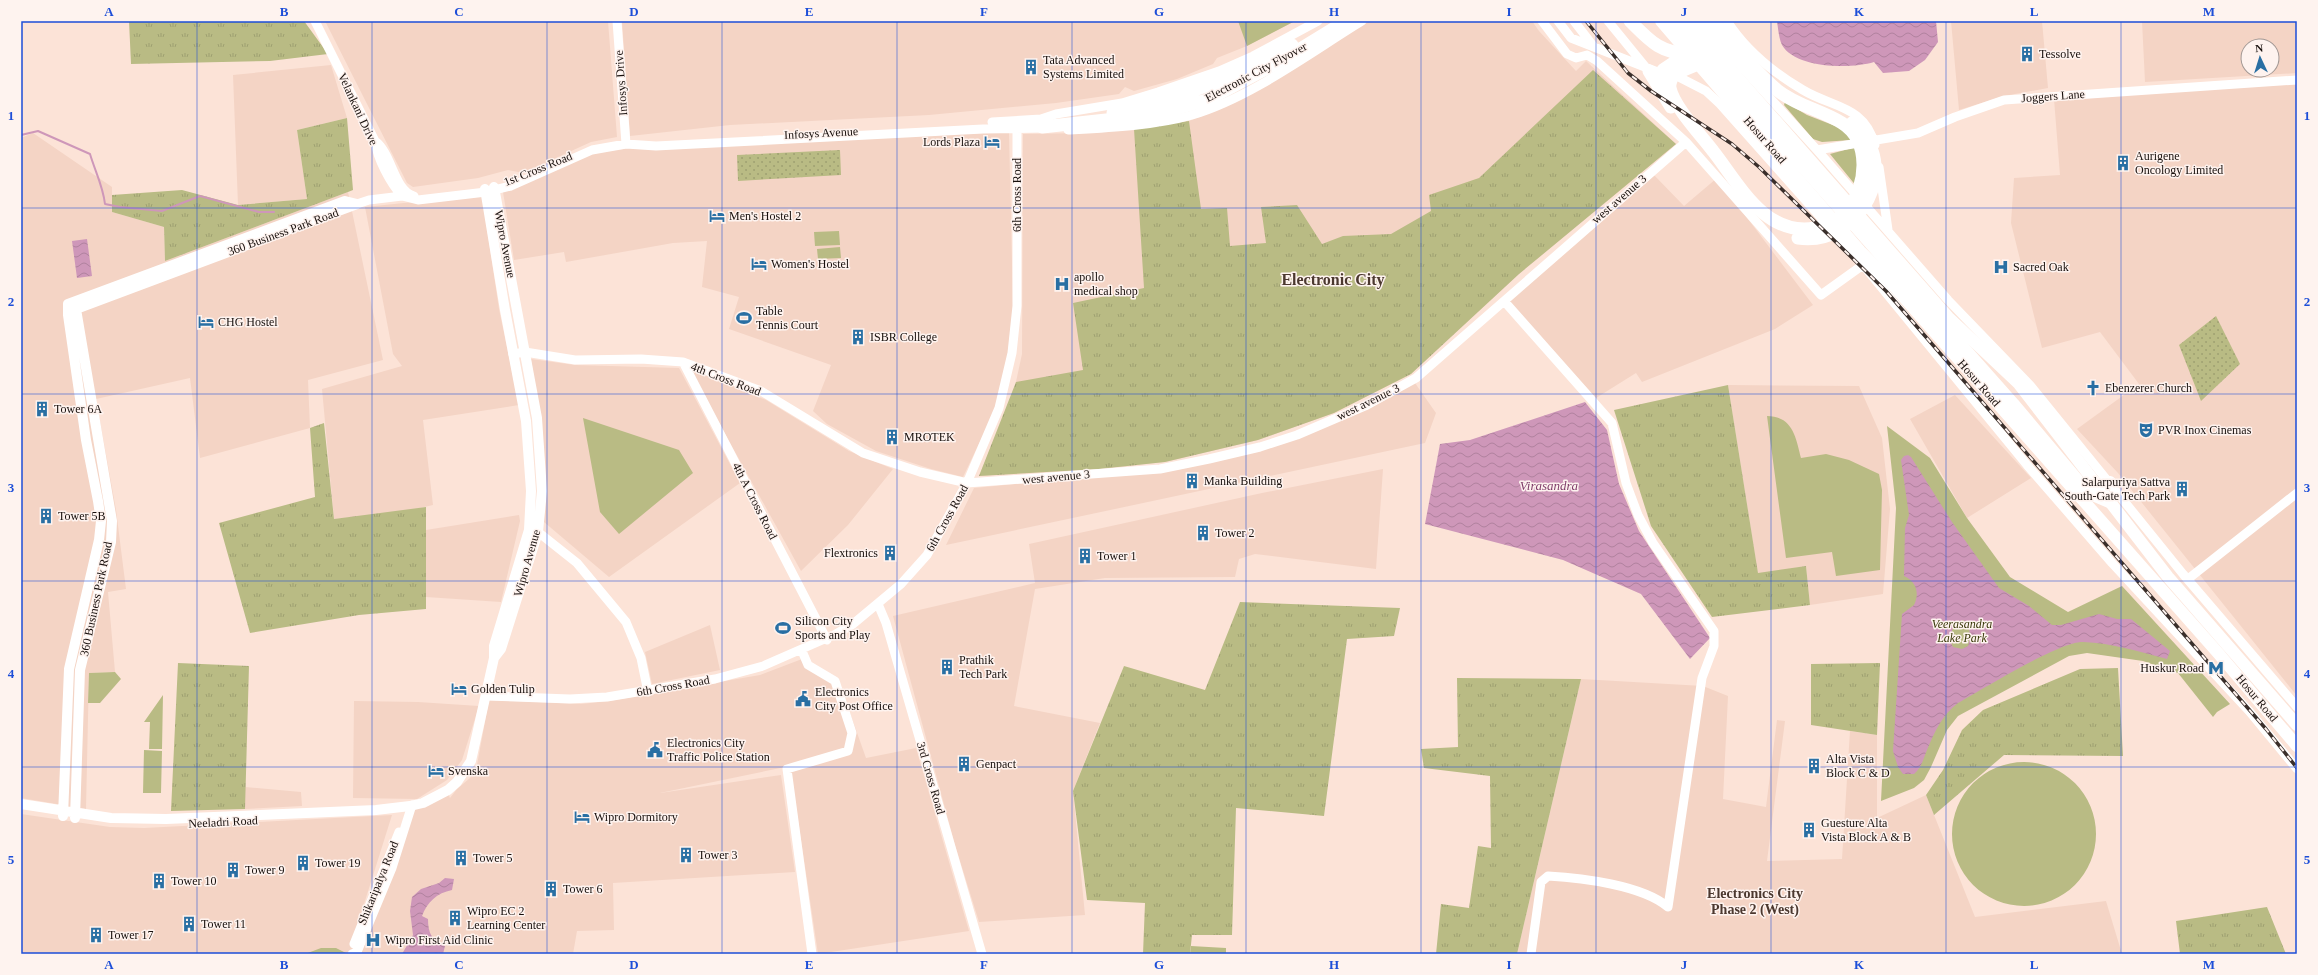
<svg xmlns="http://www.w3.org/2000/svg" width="2318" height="975" font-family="Georgia,serif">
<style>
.built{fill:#f4d4c5;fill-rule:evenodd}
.grass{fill:url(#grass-tufts)}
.park{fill:#b9bb84}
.garden{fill:url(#garden-dots)}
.water{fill:url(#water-waves);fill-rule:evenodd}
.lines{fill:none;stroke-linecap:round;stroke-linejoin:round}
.stream{stroke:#ce97b9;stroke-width:2}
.tertiary{stroke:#fff;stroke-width:9}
.secondary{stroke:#fff;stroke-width:10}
.trunk{stroke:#fff;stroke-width:12}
.motorway{stroke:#fff;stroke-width:13}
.rail-casing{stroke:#3a2f2b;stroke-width:3.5}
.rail{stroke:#fef3ef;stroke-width:2;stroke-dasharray:6;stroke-linecap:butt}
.grid{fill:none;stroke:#1d4ed8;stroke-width:1;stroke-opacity:0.55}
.labels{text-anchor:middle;stroke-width:3;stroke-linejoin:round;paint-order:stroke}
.poi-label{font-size:12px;fill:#170f0c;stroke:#fef3ef;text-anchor:start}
.street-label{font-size:12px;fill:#170f0c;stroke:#fef3ef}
.park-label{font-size:12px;font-style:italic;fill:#383808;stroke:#fef3ef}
.water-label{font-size:13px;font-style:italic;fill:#7f3c69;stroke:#fef3ef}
.quarter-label{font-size:14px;font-weight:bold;fill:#4b382f;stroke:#fef3ef}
.district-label{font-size:16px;font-weight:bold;fill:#4b382f;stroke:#fef3ef}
.neatline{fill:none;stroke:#1d4ed8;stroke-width:1.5}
.grid-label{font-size:13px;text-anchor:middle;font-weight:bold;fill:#1d4ed8}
</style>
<defs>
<pattern id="grass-tufts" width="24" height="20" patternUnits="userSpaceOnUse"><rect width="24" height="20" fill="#b9bb84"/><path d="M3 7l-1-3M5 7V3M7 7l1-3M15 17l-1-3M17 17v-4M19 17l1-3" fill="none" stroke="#9ea071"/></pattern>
<pattern id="garden-dots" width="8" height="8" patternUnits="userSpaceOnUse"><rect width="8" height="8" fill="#b9bb84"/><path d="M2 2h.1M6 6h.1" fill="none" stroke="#9ea071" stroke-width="1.8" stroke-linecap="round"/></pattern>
<pattern id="water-waves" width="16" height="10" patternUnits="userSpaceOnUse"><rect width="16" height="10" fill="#ce97b9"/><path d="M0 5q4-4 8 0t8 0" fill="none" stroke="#b0819e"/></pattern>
</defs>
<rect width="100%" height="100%" fill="#fce3d7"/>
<path class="built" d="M325,21H608L617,137L591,142L523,173L508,170L478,178L413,187L407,183Z
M622,21H1295L1247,46L1217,58L1213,64L1177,79L1134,91L1125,87L1119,94L1056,103L929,115L730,125L630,136Z
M1370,21H1532L1539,31L1576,71L1586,61L1676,144L1519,274L1411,374L1334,413L1258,440L1165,462L1099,469L979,476L1014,391L1022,354L1023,134L1086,133L1134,129L1189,121L1225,107Z
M1951,21H2042L2048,88L2004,96L1959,110Z
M2142,21H2297V73L2145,82ZM2248,46H2272V70H2248Z
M331,65L347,118L297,130L307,199L238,205L233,75Z
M2297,83V696L2118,473L2077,429L2139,384L2100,332L2042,348L2011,223L2014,178L2060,175L2054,99Z
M1009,132L1013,307L1008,353L996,408L963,477L931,469L876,451L827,424L813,411L831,365L729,329L739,297L702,287L707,241L673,243L566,262L564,252L514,260L503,192L592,153L631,148Z
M33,133L112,187V212L164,227L165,261L348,192L383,360L308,380L310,428L200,458L190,378L96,399L116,510L126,589L108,592L115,672L89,673L86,809L21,798V138Z
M1654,175L1684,206L1717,178L1813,305L1775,329L1642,382L1636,373L1596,398L1509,301Z
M482,195L499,309L519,405L423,420L433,505L403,512L334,519L322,389L402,366L393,354L365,207Z
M531,359L575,365L679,368L740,483L609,577L544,522L541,425Z
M688,367L766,400L849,451L893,469L848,525L801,571Z
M1415,383L1436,413L1425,443L946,545L974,488L1160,470L1261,449Z
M1728,385L1859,386L1882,438L1890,509L1883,594L1810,605L1806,566L1758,574Z
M1955,395L2031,478L1967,518L1910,419Z
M1383,469L1376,569L1255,554L1239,559L1235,577L1105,578L1035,589L1014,706L1100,723L1073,791L1085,915L979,922L955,845L893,616L1035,583L1029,544L1262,493Z
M519,515L520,521L501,602L426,597V530Z
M710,625L720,670L652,684L645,652Z
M802,659L839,682L866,758L916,748L969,931L818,954L790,766L660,793L781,775L795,872L613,883L614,930L577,931L573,954H21V814L110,827L144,828L392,815L359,920L410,806L445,787L450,798L457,789L470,778L477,765L489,700L581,704L609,701L760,675Z
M1581,679L1703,686L1728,696L1723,799L1766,807L1777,720L1785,721L1767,861L1842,859L1850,731L1877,735V818L1926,795L1975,917L2106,901L2122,954H1517Z
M354,701L418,702L479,706L462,760L447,780L417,799L353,798Z
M245,787L301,792L302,806L245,809Z"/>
<path class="grass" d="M129,21H304L328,54L270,61L131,64Z
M1593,70L1676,144L1519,274L1411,374L1334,413L1258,440L1165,462L1099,469L979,476L1016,382L1083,370L1073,303L1144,288L1134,129L1189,121L1201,209L1227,208L1230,246L1266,243L1261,207L1297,205L1322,244L1343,236L1391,234L1431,211L1429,195L1479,178Z
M347,118L353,190L348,192L165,261L164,227L112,212V195L182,190L238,205L307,199L297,130Z
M1728,385L1758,573L1806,566L1810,605L1712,617L1651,526L1614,410Z
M324,423L334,519L426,507V609L359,615L250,633L219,523L315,497L310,428Z
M1240,602L1400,608L1394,636L1347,639L1324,816L1236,808L1232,935H1192L1190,954H1143L1145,903L1087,900L1073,791L1124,666L1205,690Z
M178,663L249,666L245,809L171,811Z
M1880,663L1877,735L1811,725V664Z
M2118,668L2123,756L2004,755L1934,815L1926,795L1943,770L1962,730L1983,710L2080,669Z
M1457,678L1581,679L1517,954H1436L1441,904L1469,908L1478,846L1491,848L1490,776L1424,768L1421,749L1458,747Z
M2267,907L2286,954H2180L2176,921Z
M321,948H336L348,954H305Z"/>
<path class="park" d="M1238,21H1295L1247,46Z
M1785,102L1807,115L1843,129L1851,140L1822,142L1813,139L1784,105Z
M1856,147L1858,153L1857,187L1830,154Z
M839,231L840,245L815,246L814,232Z
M840,247L841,258L818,259L817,249Z
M1767,416C1793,416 1796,438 1801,458L1826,454L1849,460L1879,474L1882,490L1880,570L1836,576L1832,552L1786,558Z
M583,418L679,450L693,473L619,534L600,512Z
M1887,426L1930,458L1967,518L2010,577L2068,612L2122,586L2230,704L2217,712L2213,717L2178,673L2143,661L2087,653L2069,656L1958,716L1947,730L1931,767L1924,780L1914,788L1881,801L1896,508Z
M115,672L121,679L100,703H88L89,673Z
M163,695L162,749H149L150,722H144Z
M144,750L162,751L161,793H143Z
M1952 834a72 72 0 1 1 144 0a72 72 0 1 1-144 0Z
M1191,946L1226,948V954H1190Z"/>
<path class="garden" d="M840,150L841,175L738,181L737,155Z
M2216,316L2240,364L2201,401L2179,345Z"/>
<path class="water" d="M1777,21H1936L1938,42L1925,60L1909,71L1883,73L1874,62C1851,69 1796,69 1782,45C1779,39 1778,28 1777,21Z
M87,239L92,276L77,278L72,241Z
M1585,402L1607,430L1619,484L1639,531L1710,638L1690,659L1641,594L1563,560L1425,524L1440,444L1470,440Z
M1908,455L1911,457L1952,522L1999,588L2029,606L2052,625H2061L2099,614L2117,619H2131L2170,651L2167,659C2140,652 2112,643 2083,642C2060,641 1983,689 1958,703C1942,715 1935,731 1927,750C1923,759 1922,767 1914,774H1903L1898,767L1893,751L1902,614L1914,605C1920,593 1916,581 1904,576L1905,528L1909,515L1901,460L1904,456ZM1963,620C1971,625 1971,638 1968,646L1962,649L1953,647L1949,639L1954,625Z
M445,878L454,879L452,890C437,893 427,902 422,916L428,919C428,933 432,941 445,946L443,954H402L413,935L410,911L412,897L421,889L439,883Z"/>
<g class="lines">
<path class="stream" d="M21,135L38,131L90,154C95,171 103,186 105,204L120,207L162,211L200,196L259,212H274"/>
<path class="tertiary" d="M315,21L375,141C377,158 390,183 402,196
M617,21L626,144
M1542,21L1567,54L1576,58L1587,55L1597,61L1686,142L1821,295L1867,262
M1558,21L1571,38L1655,71
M1574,21L1594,47
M1608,21L1648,70
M1700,21L1817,150L1948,300L2030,385L2183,574L2297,707
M1727,21C1745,49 1774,73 1803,90C1833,108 1864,105 1875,145
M1671,73L1706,91L1720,104L1863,265L2027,465L2112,563L2249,711L2297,769
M992,122L1041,119L1056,114L1122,103L1158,92L1219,71L1253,56L1318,21
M1068,130C1106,128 1154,126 1192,115C1250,98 1310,53 1362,21
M375,141C392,153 394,191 414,196
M1817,150L1918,133L1955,117L2004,100L2297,80
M1879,167L1888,230
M357,204L369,200L402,196L418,200L486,192L511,186L592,150L626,144L656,146L983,129L1047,128
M1504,301L1612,423L1626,483L1638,515L1653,543L1714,631V646L1702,678L1668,907
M513,354L525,352L575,360L641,359L683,362L761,391L863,453L920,472L967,483L1160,469L1209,459L1260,447L1297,435L1367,405L1416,378L1686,142
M683,362L827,640
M532,530L538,532L577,563L626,622L641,658L648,692
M2188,579L2297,493
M878,604L886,623L982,954
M802,651L808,665L835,681L852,733L848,751L787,769L812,954
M486,696L570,699L607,697L715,679L763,666L836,634L853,624L901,584L927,555L967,483L999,408L1012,353L1017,306V121
M354,944L399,832
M352,954L357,952L392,868L412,805
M1531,954L1541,882L1548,876C1582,878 1642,885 1668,907"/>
<path class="secondary" d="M485,189L505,310L526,421L531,491L529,530L494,646V658
M21,804L111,818L166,819L376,810L410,806L423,803L448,790L457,782L471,761L494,658L501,649L538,532L542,491L537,418L494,187
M63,816L69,669L99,540L101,521L98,501L86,440L68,315V304L345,201L357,204
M75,818L80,670L111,542L112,521L76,309L357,204"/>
<path class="trunk" d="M1661,21L1860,251L1885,276L2218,653L2297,746
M1688,21L1948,317L2019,384L2168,577L2297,725
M2100,490L2110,482"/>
<path class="motorway" d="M1630,21C1650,41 1660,53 1689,54
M1674,21L2013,404L2087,492L2108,501
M1698,64L1674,74C1672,78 1669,83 1670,88C1674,107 1701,135 1713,151C1739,184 1765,237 1815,228C1827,226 1840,219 1848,209C1867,186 1871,141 1842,123C1821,110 1797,106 1777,90C1753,70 1734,45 1713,21
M1649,71L1671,107
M1659,87L1663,70L1687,54
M1113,113C1164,106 1247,71 1292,45
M1042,127L1152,115L1207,100L1279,62L1346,21
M1798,238C1861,247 1904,164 1852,123"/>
<defs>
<path id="rail" d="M1586,21L1628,73L1651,91L1732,144L1759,167L1886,291L2266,729L2297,768"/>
</defs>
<use href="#rail" class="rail-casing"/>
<use href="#rail" class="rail"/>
</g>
<path class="grid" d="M197,21V954M372,21V954M547,21V954M722,21V954M897,21V954M1072,21V954M1246,21V954M1421,21V954M1596,21V954M1771,21V954M1946,21V954M2121,21V954M21,208H2297M21,394H2297M21,581H2297M21,767H2297"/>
<defs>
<symbol id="building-bare" viewBox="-9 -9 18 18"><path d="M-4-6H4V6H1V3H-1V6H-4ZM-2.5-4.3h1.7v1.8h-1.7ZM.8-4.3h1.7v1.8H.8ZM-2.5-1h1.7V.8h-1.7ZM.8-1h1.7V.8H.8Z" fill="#296fa3" stroke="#fef3ef" stroke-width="2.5" paint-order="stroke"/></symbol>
<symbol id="hotel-bare" viewBox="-9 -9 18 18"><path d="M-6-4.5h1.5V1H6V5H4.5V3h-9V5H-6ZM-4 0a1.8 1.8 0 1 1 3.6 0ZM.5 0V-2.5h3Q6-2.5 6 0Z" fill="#296fa3" stroke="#fef3ef" stroke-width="2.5" paint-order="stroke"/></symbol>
<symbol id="hospital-bare" viewBox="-9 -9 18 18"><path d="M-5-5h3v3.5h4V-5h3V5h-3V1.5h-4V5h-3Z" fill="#296fa3" stroke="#fef3ef" stroke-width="2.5" paint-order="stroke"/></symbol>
<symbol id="stadium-bare" viewBox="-9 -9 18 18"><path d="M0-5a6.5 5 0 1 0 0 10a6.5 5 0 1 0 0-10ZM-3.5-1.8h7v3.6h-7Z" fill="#296fa3" stroke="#fef3ef" stroke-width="2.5" paint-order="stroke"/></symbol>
<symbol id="church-bare" viewBox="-9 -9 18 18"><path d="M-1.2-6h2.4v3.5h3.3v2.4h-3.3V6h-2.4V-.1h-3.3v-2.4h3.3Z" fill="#296fa3" stroke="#fef3ef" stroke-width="2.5" paint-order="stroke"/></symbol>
<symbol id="theatre-bare" viewBox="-9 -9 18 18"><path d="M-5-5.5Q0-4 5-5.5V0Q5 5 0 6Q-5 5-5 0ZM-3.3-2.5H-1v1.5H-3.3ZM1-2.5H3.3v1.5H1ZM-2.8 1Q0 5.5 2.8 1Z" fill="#296fa3" stroke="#fef3ef" stroke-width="2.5" paint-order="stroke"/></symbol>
<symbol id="metro-bare" viewBox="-9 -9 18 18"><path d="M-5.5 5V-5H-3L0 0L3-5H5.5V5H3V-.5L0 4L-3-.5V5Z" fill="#296fa3" stroke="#fef3ef" stroke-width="2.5" paint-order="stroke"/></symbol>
<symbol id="civic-bare" viewBox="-9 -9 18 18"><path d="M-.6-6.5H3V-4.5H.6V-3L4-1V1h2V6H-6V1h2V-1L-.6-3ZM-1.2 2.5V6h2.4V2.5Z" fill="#296fa3" stroke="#fef3ef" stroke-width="2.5" paint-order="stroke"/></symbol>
</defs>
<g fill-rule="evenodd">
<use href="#building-bare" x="2016" y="43" width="22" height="22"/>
<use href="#building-bare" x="1020" y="56" width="22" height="22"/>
<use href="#hotel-bare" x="981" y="131" width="22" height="22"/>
<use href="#building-bare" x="2112" y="152" width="22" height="22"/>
<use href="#hotel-bare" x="706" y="205" width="22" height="22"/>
<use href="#hotel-bare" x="748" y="253" width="22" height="22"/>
<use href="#hospital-bare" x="1990" y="256" width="22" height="22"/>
<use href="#hospital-bare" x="1051" y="273" width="22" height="22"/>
<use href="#stadium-bare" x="733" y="307" width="22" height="22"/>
<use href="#hotel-bare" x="195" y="311" width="22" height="22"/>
<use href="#building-bare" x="847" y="326" width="22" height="22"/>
<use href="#church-bare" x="2082" y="377" width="22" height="22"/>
<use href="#building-bare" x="31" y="398" width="22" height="22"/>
<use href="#theatre-bare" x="2135" y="419" width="22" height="22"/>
<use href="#building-bare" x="881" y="426" width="22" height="22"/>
<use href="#building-bare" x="1181" y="470" width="22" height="22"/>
<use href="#building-bare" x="2171" y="478" width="22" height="22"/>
<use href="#building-bare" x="35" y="505" width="22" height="22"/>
<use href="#building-bare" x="1192" y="522" width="22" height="22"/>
<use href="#building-bare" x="879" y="542" width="22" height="22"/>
<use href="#building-bare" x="1074" y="545" width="22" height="22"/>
<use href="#stadium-bare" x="772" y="617" width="22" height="22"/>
<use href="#building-bare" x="936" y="656" width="22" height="22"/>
<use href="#metro-bare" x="2205" y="657" width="22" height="22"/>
<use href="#hotel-bare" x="448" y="678" width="22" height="22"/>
<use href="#civic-bare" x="792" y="688" width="22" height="22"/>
<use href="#civic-bare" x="644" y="739" width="22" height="22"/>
<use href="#building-bare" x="953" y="753" width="22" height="22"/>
<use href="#building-bare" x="1803" y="755" width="22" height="22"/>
<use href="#hotel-bare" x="425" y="760" width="22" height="22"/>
<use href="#hotel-bare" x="571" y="806" width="22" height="22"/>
<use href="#building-bare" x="1798" y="819" width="22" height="22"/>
<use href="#building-bare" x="675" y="844" width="22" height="22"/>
<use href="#building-bare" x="450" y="847" width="22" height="22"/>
<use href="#building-bare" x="292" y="852" width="22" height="22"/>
<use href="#building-bare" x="222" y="859" width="22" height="22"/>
<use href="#building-bare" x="148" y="870" width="22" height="22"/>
<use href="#building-bare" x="540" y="878" width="22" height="22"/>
<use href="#building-bare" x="444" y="907" width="22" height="22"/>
<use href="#building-bare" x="178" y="913" width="22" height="22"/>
<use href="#building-bare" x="85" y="924" width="22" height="22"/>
<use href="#hospital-bare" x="362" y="929" width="22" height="22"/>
</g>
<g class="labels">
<g class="poi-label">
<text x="2039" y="58">Tessolve</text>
<text x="1043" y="64">Tata Advanced<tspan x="1043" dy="14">Systems Limited</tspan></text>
<text x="980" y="146" text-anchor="end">Lords Plaza</text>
<text x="2135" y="160">Aurigene<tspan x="2135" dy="14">Oncology Limited</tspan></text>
<text x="729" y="220">Men's Hostel 2</text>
<text x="771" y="268">Women's Hostel</text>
<text x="2013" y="271">Sacred Oak</text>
<text x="1074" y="281">apollo<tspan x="1074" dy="14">medical shop</tspan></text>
<text x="756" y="315">Table<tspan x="756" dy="14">Tennis Court</tspan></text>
<text x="218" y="326">CHG Hostel</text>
<text x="870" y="341">ISBR College</text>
<text x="2105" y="392">Ebenzerer Church</text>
<text x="54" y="413">Tower 6A</text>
<text x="2158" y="434">PVR Inox Cinemas</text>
<text x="904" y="441">MROTEK</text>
<text x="1204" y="485">Manka Building</text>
<text x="2170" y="486" text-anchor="end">Salarpuriya Sattva<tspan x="2170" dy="14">South-Gate Tech Park</tspan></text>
<text x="58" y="520">Tower 5B</text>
<text x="1215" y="537">Tower 2</text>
<text x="878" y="557" text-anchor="end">Flextronics</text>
<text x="1097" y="560">Tower 1</text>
<text x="795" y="625">Silicon City<tspan x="795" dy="14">Sports and Play</tspan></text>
<text x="959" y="664">Prathik<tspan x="959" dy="14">Tech Park</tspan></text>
<text x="2204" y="672" text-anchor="end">Huskur Road</text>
<text x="471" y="693">Golden Tulip</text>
<text x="815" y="696">Electronics<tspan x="815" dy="14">City Post Office</tspan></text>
<text x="667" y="747">Electronics City<tspan x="667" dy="14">Traffic Police Station</tspan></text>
<text x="1826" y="763">Alta Vista<tspan x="1826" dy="14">Block C &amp; D</tspan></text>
<text x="976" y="768">Genpact</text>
<text x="448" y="775">Svenska</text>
<text x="594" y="821">Wipro Dormitory</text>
<text x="1821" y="827">Guesture Alta<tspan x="1821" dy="14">Vista Block A &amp; B</tspan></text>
<text x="698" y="859">Tower 3</text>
<text x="473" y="862">Tower 5</text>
<text x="315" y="867">Tower 19</text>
<text x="245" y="874">Tower 9</text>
<text x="171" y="885">Tower 10</text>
<text x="563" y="893">Tower 6</text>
<text x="467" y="915">Wipro EC 2<tspan x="467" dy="14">Learning Center</tspan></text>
<text x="201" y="928">Tower 11</text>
<text x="108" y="939">Tower 17</text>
<text x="385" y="944">Wipro First Aid Clinic</text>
</g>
<g class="street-label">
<text transform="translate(1256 72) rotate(-28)" y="4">Electronic City Flyover</text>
<text transform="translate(621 83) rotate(-94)" y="4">Infosys Drive</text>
<text transform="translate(2053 96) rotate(-4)" y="4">Joggers Lane</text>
<text transform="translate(358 109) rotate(65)" y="4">Velankani Drive</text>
<text transform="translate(821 133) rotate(-3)" y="4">Infosys Avenue</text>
<text transform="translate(1765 140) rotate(49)" y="4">Hosur Road</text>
<text transform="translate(538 169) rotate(-22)" y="4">1st Cross Road</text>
<text transform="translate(1017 195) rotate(-90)" y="4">6th Cross Road</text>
<text transform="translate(1619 199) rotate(-41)" y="4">west avenue 3</text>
<text transform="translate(283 232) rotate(-20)" y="4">360 Business Park Road</text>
<text transform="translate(505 244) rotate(79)" y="4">Wipro Avenue</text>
<text transform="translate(726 379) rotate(21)" y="4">4th Cross Road</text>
<text transform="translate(1979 383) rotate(49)" y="4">Hosur Road</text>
<text transform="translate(1368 402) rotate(-26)" y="4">west avenue 3</text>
<text transform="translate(1056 477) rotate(-5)" y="4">west avenue 3</text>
<text transform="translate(755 501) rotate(63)" y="4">4th A Cross Road</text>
<text transform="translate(947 518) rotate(-61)" y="4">6th Cross Road</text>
<text transform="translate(527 563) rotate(-74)" y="4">Wipro Avenue</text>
<text transform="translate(96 599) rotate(-78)" y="4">360 Business Park Road</text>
<text transform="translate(673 686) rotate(-10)" y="4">6th Cross Road</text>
<text transform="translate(2257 698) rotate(50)" y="4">Hosur Road</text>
<text transform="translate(931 778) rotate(74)" y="4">3rd Cross Road</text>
<text transform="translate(223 822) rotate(-3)" y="4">Neeladri Road</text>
<text transform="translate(378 883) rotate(-68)" y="4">Shikaripalya Road</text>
</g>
<g class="park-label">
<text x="1962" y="628">Veerasandra<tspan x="1962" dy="14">Lake Park</tspan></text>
</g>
<g class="water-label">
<text x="1549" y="490">Virasandra</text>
</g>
<g class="quarter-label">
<text x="1755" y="898">Electronics City<tspan x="1755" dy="16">Phase 2 (West)</tspan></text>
</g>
<g class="district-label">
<text x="1333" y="285">Electronic City</text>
</g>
</g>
<rect width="2318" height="975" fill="none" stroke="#fef3ef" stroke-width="44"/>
<g transform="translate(2260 58) rotate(356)"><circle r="19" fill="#fef3ef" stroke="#a29894"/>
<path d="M0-3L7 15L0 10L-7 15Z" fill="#296fa3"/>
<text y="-6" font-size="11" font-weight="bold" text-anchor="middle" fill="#170f0c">N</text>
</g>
<rect x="22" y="22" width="2274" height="931" class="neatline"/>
<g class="grid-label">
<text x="109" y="16">A</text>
<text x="284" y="16">B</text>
<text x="459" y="16">C</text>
<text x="634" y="16">D</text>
<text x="809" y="16">E</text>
<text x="984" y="16">F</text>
<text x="1159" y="16">G</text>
<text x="1334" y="16">H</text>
<text x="1509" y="16">I</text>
<text x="1684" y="16">J</text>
<text x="1859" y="16">K</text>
<text x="2034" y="16">L</text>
<text x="2209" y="16">M</text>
<text x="11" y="120">1</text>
<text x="2307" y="120">1</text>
<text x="11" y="306">2</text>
<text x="2307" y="306">2</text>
<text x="11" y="492">3</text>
<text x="2307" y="492">3</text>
<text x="11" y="678">4</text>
<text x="2307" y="678">4</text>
<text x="11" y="864">5</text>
<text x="2307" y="864">5</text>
<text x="109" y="969">A</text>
<text x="284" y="969">B</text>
<text x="459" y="969">C</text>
<text x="634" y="969">D</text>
<text x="809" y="969">E</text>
<text x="984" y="969">F</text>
<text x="1159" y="969">G</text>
<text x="1334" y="969">H</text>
<text x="1509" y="969">I</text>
<text x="1684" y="969">J</text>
<text x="1859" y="969">K</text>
<text x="2034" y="969">L</text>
<text x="2209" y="969">M</text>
</g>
</svg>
